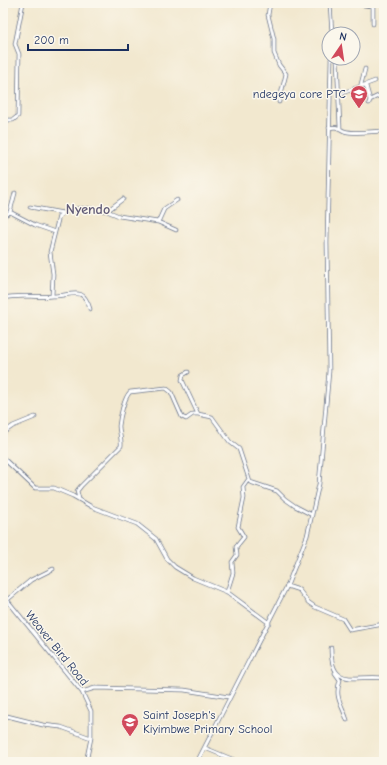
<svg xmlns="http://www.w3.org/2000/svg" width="387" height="765" font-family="'Comic Neue',sans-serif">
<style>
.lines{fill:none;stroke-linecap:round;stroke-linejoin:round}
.minor-casing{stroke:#667086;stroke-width:4.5}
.minor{stroke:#fff;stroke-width:3}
.labels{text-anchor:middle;stroke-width:3;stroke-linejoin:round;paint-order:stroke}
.poi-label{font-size:12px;fill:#1b2f5e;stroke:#fbf7ec;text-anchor:end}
.street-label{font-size:12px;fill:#1b2f5e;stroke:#fbf7ec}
.quarter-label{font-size:14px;font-weight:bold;fill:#635d78;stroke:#fbf7ec}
</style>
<rect width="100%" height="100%" fill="#fbf7ec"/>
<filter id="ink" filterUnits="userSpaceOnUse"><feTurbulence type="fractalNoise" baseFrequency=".025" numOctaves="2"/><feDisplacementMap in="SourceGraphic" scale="8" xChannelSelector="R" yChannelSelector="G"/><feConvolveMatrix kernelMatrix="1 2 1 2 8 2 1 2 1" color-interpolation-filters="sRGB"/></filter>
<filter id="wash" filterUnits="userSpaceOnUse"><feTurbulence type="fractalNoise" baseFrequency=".012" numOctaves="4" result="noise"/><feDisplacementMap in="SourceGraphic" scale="16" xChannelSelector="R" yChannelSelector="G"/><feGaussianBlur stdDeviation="0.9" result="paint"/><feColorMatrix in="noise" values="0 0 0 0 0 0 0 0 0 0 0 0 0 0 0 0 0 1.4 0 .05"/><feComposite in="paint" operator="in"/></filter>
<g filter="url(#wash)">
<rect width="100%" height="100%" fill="#f2e8cf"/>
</g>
<g filter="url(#ink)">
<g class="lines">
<defs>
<path id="minor" d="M270,3L268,15L274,39V53L279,65L286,74L279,102
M330,3L332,34
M344,3L373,6V24
M332,29L336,31V34
M337,58L340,128
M366,86L370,100L369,103
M360,88L365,69
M338,97L345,92L375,81
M370,100L384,93
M3,120H13L18,116L19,54L15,44L23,3
M329,128C336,126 338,128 344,131C356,135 372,131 384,131
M30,207L63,213
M107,211L119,216L158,222L176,230
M10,212L15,193
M3,216L10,212L35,225L55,232L50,252L53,274L52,296C36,298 20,294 3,298
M158,222L164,209L177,200
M55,232L59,216C74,205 90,208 107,211L123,199
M52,296C73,296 83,285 90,309
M188,372L183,375L182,380L198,414L212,417L230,442L239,449L250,482L277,491L285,499L295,506L312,515
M3,433L13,426L35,417
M3,458L35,488H54L73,496L92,507L137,524L156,539L167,559L175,567L193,578L227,592L269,623
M79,499L77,491L81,486L121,446C122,439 119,432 119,426C120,417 124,398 130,392L166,388L171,392L182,417L186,419L193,414H198
M287,586L299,590L308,602L315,607L343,619L350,630L384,624
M227,592L233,573L232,562L237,555L236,547L244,537L238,527L244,498L243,487L248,480
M3,595L82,692L91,711V738L86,762
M7,600L31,580L53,569
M331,648C331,691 355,674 384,678
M335,673L340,680C334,698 342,704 347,720
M82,692L95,688L184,690L229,697
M3,715L43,725L61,727L91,738
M205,748L239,762
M197,762L287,586L307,536L319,484L329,371L327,243L331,58"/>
</defs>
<use href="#minor" class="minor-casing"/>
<use href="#minor" class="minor"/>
</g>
</g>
<defs>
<symbol id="school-pin" viewBox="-11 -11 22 30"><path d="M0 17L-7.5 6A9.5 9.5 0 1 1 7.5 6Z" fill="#d1495b" stroke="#fbf7ec"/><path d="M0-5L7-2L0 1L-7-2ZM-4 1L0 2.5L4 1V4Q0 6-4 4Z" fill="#fff"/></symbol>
</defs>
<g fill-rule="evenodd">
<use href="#school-pin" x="349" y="84" width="20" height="27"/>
<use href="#school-pin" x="120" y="712" width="20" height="27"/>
</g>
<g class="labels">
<g class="poi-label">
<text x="346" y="98">ndegeya core PTC</text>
<text x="143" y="719" text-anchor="start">Saint Joseph's<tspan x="143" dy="14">Kiyimbwe Primary School</tspan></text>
</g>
<g class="street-label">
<text transform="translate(57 648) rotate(51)" y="4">Weaver Bird Road</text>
</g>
<g class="quarter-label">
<text x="88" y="214">Nyendo</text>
</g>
</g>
<rect width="387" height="765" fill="none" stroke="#fbf7ec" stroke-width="16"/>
<g transform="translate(341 46) rotate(13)"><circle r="19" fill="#fbf7ec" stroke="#a1a7b3"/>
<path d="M0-3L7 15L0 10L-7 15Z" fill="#d1495b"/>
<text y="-6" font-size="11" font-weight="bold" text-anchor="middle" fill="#1b2f5e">N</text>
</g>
<path d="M28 44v6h100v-6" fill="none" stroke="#1b2f5e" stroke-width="2"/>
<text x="34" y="44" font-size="12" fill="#1b2f5e" stroke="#fbf7ec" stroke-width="3" paint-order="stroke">200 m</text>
</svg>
